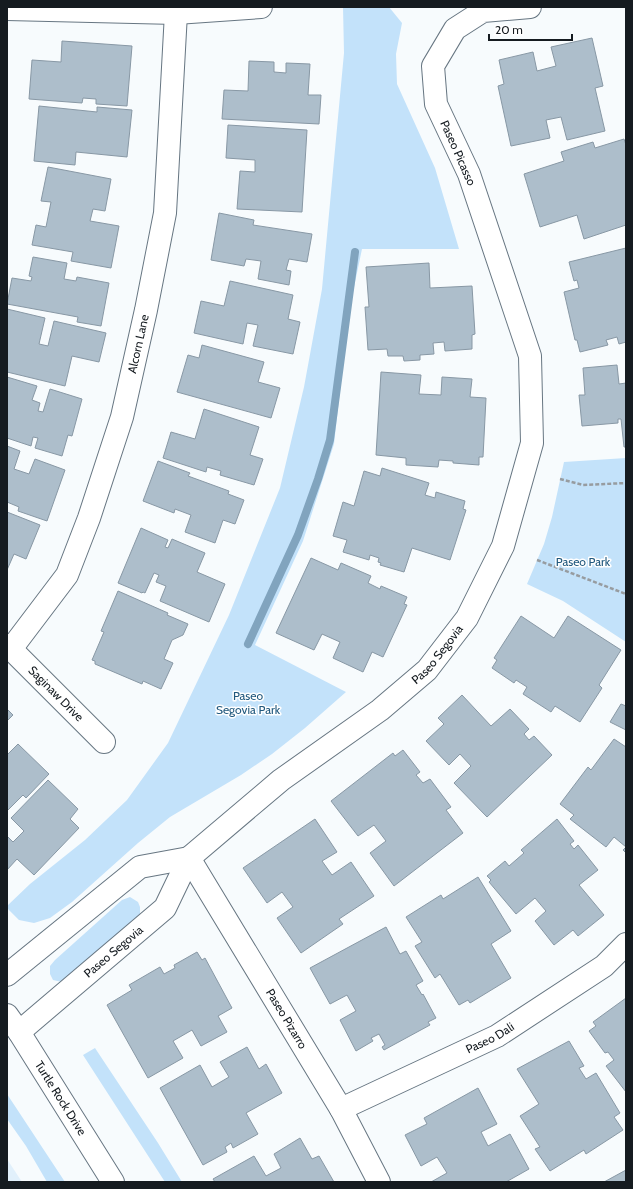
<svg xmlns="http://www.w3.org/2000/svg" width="633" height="1189" font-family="Cabin,sans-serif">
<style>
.built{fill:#e1f0fb}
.green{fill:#c3e2fa}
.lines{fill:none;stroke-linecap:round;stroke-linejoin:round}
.stream{stroke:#81a4be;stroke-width:8}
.building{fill:#adbecb;stroke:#8898a5}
.minor-casing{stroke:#677682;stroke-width:24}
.tertiary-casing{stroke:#677682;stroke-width:24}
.path{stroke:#979ca0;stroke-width:2.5;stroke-dasharray:4 2;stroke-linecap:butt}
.minor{stroke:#fff;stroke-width:22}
.tertiary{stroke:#fff;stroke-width:22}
.labels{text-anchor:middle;stroke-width:3;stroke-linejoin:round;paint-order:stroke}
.street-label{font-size:12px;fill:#151b20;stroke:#fff}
.park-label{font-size:12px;fill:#21597e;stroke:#fff}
</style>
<rect width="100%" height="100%" fill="#f7fbfd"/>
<path class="built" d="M7,1159L22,1182H7Z"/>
<path class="green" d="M343,7H389L402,23L396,54L397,84L435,168L459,249H362L349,311L334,444L303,541L255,645L346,692L305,728L272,754L241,775L170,817L138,843L72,902L50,918L34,923L19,920L7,908V906L30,884L85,840L127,800L168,743L229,615L280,488L304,387L322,289L344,53Z
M626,458V642L563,601L527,584L544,544L552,517L564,462Z
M130,897L138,902L140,907V915L62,982L53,980L50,974V966L55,960L122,900Z
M95,1048L158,1143L182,1182H165L83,1055Z
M7,1094L65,1182H47L26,1146L7,1119Z"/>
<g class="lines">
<path class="stream" d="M248,644L298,535L318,479L330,440L355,252"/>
</g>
<path class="building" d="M592,38L603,86L595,88L605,131L567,140L561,117L546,120L550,138L511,146L498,86L504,84L499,60L533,52L537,71L556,66L551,47Z
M62,41L132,46L127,106L96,104V99L83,98L82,103L29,99L32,60L61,62Z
M249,61L274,62V72L286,73V63L310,64L308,95H321L319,124L222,119L224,90L248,91Z
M39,106L97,112V107L132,110L127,157L76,152L75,165L34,161Z
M228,125L307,130L302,212L237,209L240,171L255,172V160L226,158Z
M624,139L626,145V225L584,239L577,215L540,227L524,174L564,161L561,152L593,142L595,148Z
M48,167L111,179L105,211L93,209L90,221L119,226L111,268L71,261L73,252L32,245L36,225L46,227L51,202L41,201Z
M219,213L254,220L253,225L312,234L307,262L289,259L286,270L291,271L289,285L258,279L261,261L246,259L244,266L211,260Z
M626,248V342L619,344L617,337L606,340L608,345L580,352L577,340H575L564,292L579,288L577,280L574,281L569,262Z
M33,257L67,263L64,279L76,281L77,277L109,283L101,326L77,322L78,317L7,304L12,278L31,281L32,277L29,276Z
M429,263L430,288L472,286L475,334L472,335V349L445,351L444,342L433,343L434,354L420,355V360L404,361L403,356H388L387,349L368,350L365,307H369L366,267Z
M230,281L293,295L288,319L300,322L293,354L253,346L258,325L247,323L243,344L194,333L201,301L224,306Z
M7,309L45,318L39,344L48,346L54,321L106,333L99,362L72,356L65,386L7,372Z
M202,345L264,362L258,382L280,388L271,418L177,392L188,355L199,358Z
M617,365L619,384L626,383V447H624L621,419H618V423L582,426L579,395H585L583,368Z
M381,372L421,375L419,394L441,395L442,377L472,379L470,397L486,398L483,457H479V465L453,463V461L439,460L438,467L406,465V458L376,455Z
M7,377L37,386L32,400L40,403L38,411L43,412L50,389L82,399L72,436L68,435L62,456L35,448L38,438L33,437L31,446L7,438Z
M204,409L259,427L250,455L263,459L254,485L220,475L221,471L207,467L206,472L163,458L171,432L195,439Z
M7,446L20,451L14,469L29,474L35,459L65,470L47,521L18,511L19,507L7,502Z
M158,461L190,473L188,476L229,491L228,494L244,500L235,524L223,520L215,543L185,532L191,515L175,509L174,513L143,501Z
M382,468L429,483L425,495L435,498L436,492L465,501L463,509L466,510L450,560L412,548L404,572L380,565L381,563L378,562L379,558L370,555L369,560L343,552L347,540L333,536L343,502L354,506L364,471L380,476Z
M7,512L40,525L26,559L14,554L7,570Z
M141,528L168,540L165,547L168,548L172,539L205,553L197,572L225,584L209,622L160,601L166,586L156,582L159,575L154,573L145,593L143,592L142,593L118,583Z
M311,558L338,570L341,563L371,576L368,583L380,589L381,586L407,597L404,604L407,605L383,657L372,652L363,672L333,658L340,642L322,634L314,650L276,633Z
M118,591L168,613L167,615L188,624L183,635L172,640L164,659L173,663L161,689L143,681L142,684L95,664V661L92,660L104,632L101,631Z
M521,616L554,638L568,616L621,650L599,685L602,688L580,722L555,706L551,712L523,694L527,687L516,680L514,683L492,668L497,660L494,658Z
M462,695L491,726L510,709L529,729L524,734L529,740L534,736L552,755L487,817L454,783L471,766L460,754L449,765L426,741L444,724L438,718Z
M621,704L626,706V730L610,722Z
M7,709L13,715L7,721Z
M614,739L626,747V853L623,850L626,847L614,837L606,847L570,819L574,815L560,804L588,767L591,770Z
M18,744L49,774L26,798L23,795L7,811V755Z
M403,750L420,772L416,775L423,783L430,779L451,807L446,810L463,833L394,886L370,853L386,841L374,825L358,836L331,801L393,753L395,756Z
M48,780L78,809L70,819L79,828L34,875L17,859L7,870V836L13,842L24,831L11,818Z
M315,819L337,852L322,861L332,875L351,862L374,896L339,919L343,924L301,953L277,918L293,907L282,892L267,903L243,868Z
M557,819L574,841L570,844L574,849L578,845L598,870L579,885L604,915L578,936L573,930L554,945L535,921L546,911L535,898L516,914L489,882L491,880L487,876L505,861L509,866L524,853L521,850Z
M478,877L511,931L491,944L511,978L470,1003L468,1000L459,1005L440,974L435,978L415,946L422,942L406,917L441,895L443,899Z
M386,927L400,954L406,951L423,981L416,985L422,995L423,994L436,1018L428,1022L430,1025L384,1050L382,1047L385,1045L379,1034L371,1038L373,1041L356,1051L340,1020L356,1011L347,995L330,1004L310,968Z
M197,952L202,960L205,958L232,1008L218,1016L227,1032L201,1046L192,1030L173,1041L183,1058L148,1078L107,1005L132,990L129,985L160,967L164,974L175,968L174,965Z
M626,998V1092L606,1066L614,1060L608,1052L605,1053L589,1031L596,1026L593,1022Z
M569,1041L584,1066L579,1068L586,1079L596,1073L620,1113L614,1117L623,1130L586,1154L584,1150L550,1171L535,1149L540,1147L520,1116L539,1104L517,1069Z
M247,1047L259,1069L266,1064L282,1093L246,1113L258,1134L233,1148L231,1143L225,1147L227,1152L203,1165L160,1088L200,1065L212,1087L229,1077L220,1062Z
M478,1088L497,1124L481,1132L488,1146L510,1134L529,1169L506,1182H431L447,1173L437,1157L421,1166L405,1135L427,1124L424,1118Z
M300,1138L312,1159L319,1156L334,1182H215L213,1179L254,1156L266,1176L281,1168L274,1154Z
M626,1170V1182H604Z"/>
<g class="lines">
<defs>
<g id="minor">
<path d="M7,9L176,13L261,7"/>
<path id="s1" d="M7,645L104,742"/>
<path id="s2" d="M11,649L67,575L89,518L122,417L146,310L165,213L176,13"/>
<path id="s3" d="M189,858L341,1109L379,1182"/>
<path d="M7,975L140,867L189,858"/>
<path id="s4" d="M19,1032L165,908L189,858L281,780L380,710L427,670L467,618L503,546L532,443L530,356L469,174L436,104L433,66L455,29L483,11L530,7"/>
<path id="s5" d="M341,1109L497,1036L604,966L626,944"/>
</g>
<g id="tertiary">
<path id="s6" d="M7,1015L19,1032L113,1182"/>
</g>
</defs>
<use href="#minor" class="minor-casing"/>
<use href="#tertiary" class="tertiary-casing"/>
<path class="path" d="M560,479L583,485L626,483
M537,560L626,594"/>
<use href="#minor" class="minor"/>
<use href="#tertiary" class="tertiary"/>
</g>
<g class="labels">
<g class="street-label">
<text transform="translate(458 153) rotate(66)" y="4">Paseo Picasso</text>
<text dy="4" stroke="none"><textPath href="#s2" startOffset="335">Alcorn Lane</textPath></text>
<text dy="4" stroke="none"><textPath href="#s4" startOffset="569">Paseo Segovia</textPath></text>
<text dy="4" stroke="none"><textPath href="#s1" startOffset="69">Saginaw Drive</textPath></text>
<text dy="4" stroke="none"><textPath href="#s4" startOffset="124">Paseo Segovia</textPath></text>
<text dy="4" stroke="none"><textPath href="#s3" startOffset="188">Paseo Pizarro</textPath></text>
<text dy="4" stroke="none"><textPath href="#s5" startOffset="165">Paseo Dali</textPath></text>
<text dy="4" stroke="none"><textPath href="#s6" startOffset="99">Turtle Rock Drive</textPath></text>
</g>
<g class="park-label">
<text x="583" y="566">Paseo Park</text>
<text x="248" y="700">Paseo<tspan x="248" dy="14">Segovia Park</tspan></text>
</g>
</g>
<rect width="633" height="1189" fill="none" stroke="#151b20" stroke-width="16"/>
<path d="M489 34v6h83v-6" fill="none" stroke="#151b20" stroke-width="2"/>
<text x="495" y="34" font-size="12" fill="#151b20" stroke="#ffffff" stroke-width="3" paint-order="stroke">20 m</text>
</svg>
